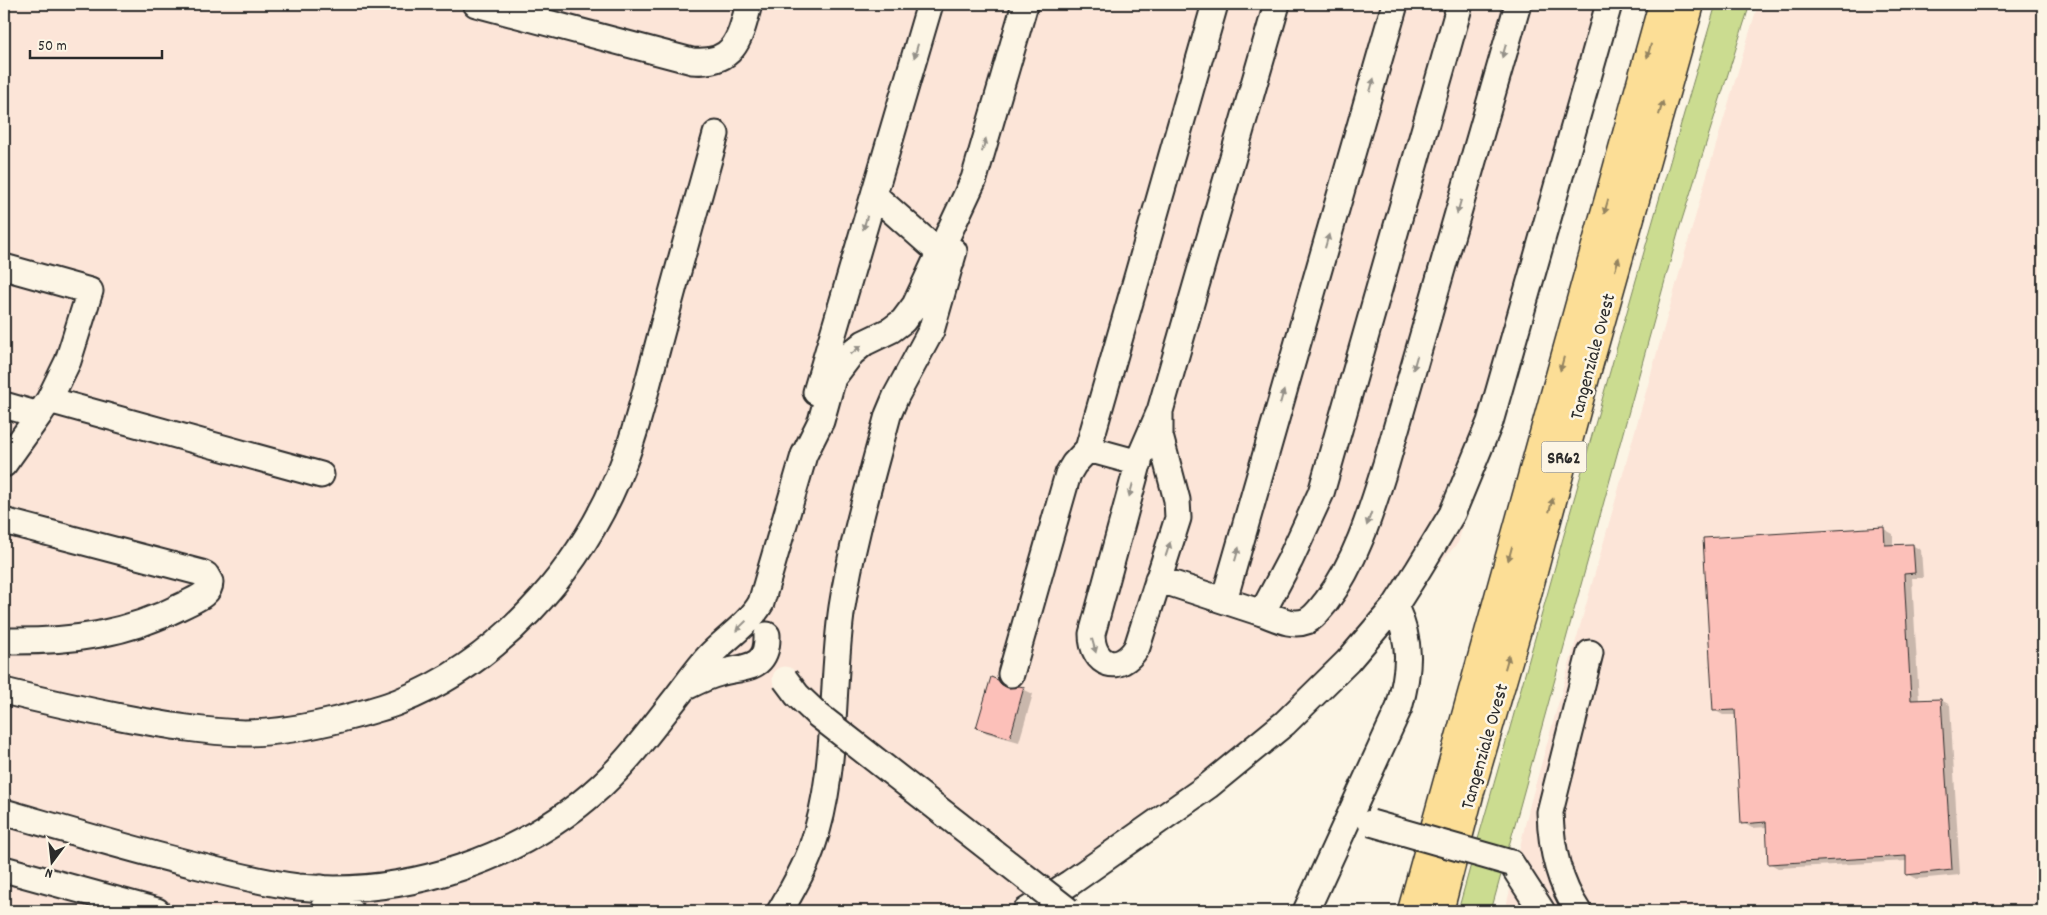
<svg xmlns="http://www.w3.org/2000/svg" width="2047" height="915" font-family="Dekko,sans-serif">
<style>
.built{fill:#fce5d8}
.green{fill:#cbdc90;stroke:#7b845e}
.shadow{fill:#0003}
.building{fill:#fcc0b9;stroke:#2b2b2b}
.lines{fill:none;stroke-linecap:round;stroke-linejoin:round}
.minor-casing{stroke:#2b2b2b;stroke-width:29}
.highway-casing{stroke:#2b2b2b;stroke-width:31}
.minor{stroke:#fcf5e5;stroke-width:25}
.highway{stroke:#fcde96;stroke-width:28}
.minor-bridge-casing{stroke:#2b2b2b;stroke-width:29;stroke-linecap:butt}
.minor-bridge{stroke:#fcf5e5;stroke-width:25}
.oneway{fill:#949088}
.oneway2{fill:#948460}
.labels{text-anchor:middle;stroke-width:5;stroke-linejoin:round;paint-order:stroke}
.shield{fill:#fcf5e5;stroke:#6a6863;stroke-width:1}
.shield-label{font-size:18px;font-weight:bold;fill:#2b2b2b}
.street-label{font-size:19px;fill:#2b2b2b;stroke:#fcf5e5}
</style>
<rect width="100%" height="100%" fill="#fcf5e5"/>
<filter id="ink" filterUnits="userSpaceOnUse"><feTurbulence type="fractalNoise" baseFrequency=".02" numOctaves="2"/><feDisplacementMap in="SourceGraphic" scale="10" xChannelSelector="R" yChannelSelector="G"/><feConvolveMatrix kernelMatrix="1 2 1 2 8 2 1 2 1" color-interpolation-filters="sRGB"/></filter>
<g filter="url(#ink)">
<path class="built" d="M4,4H1614L1458,543L1423,581L1368,657L1301,725L1218,793L1032,911H4Z
M1758,4H2042L2043,911H1505L1530,804L1705,182Z"/>
<path class="green" d="M1716,4H1750L1680,226L1491,911H1458C1481,826 1507,741 1530,656C1591,438 1652,221 1716,4Z"/>
<path class="shadow" d="M647,4L665,8V6L657,4H669L668,9Z
M689,4H702L701,7Z
M1884,529L1893,534V546L1912,545L1921,550L1923,578H1912L1919,701L1941,700L1950,705L1960,875L1917,879L1908,874L1907,861L1778,868L1769,863L1767,827L1752,828L1743,823L1736,715H1723L1714,710Z
M998,681L1009,689L1019,687L1033,694L1019,742L987,733L978,727Z"/>
<path class="building" d="M1884,527L1885,545L1913,544L1915,573L1904,574L1911,700L1941,699L1952,870L1906,875V856L1768,864L1766,822L1741,824L1735,710L1713,711L1703,538Z
M991,677L998,680L1001,684L1008,688L1019,686L1024,687L1010,738L976,728Z"/>
<g class="lines">
<defs>
<path id="minor" d="M476,4L692,61C735,65 740,38 749,4
M874,195L951,263
M4,267L90,291L68,361L49,400
M816,392L930,4
M4,405L39,415L4,464
M1160,411V436L1177,500L1178,518L1137,647C1120,675 1092,666 1092,634L1140,457L1160,411L1277,4
M39,415L49,400L321,475
M1139,463L1088,449L1215,4
M4,521L202,573L206,575L210,582C210,594 196,599 186,604C126,635 71,642 4,641
M1158,579L1262,613L1290,560L1321,493L1460,4
M1224,600L1395,4
M1262,613C1276,618 1292,627 1307,621C1315,617 1320,609 1326,602C1356,562 1371,512 1386,464L1518,4
M1011,674L1068,474L1074,464L1088,449
M688,686C698,681 708,676 720,673C746,666 768,670 767,635
M4,691C44,701 85,710 126,718C165,725 205,732 244,733C277,733 309,727 341,719C360,714 380,709 398,702C497,663 576,575 617,479C635,438 645,392 657,349C676,277 696,206 716,134
M4,812C70,831 136,851 203,867C234,875 266,883 298,887C406,898 523,858 602,785C630,759 653,727 676,698C687,684 697,669 709,656C725,639 749,624 761,603L804,455L821,421L833,378L852,353L864,343L891,330L903,321L915,305L974,179L1025,4
M1511,863L1542,911
M4,869L157,911
M322,888C324,906 335,910 351,911
M780,911C791,892 803,872 811,850C839,772 830,688 842,607C852,542 871,479 888,415L896,396L931,331L954,251
M1026,911L1070,883L1208,786L1285,723L1348,661L1395,606L1418,570L1452,514L1490,422L1609,4
M1306,911L1399,708C1410,669 1412,643 1395,606
M1578,911C1558,881 1551,848 1550,812L1590,653"/>
<path id="highway" d="M1412,911L1663,4
M1439,911L1470,791L1523,609L1587,370L1690,4"/>
</defs>
<use href="#minor" class="minor-casing"/>
<use href="#highway" class="highway-casing"/>
<use href="#minor" class="minor"/>
<use href="#highway" class="highway"/>
<defs>
<path id="minor-bridge" d="M785,679L797,695L818,715L1069,911
M1371,823L1511,863"/>
</defs>
<use href="#minor-bridge" class="minor-bridge-casing"/>
<use href="#minor-bridge" class="minor-bridge"/>
</g>
<defs><path id="oneway-solid" d="M-6-.8H1V-3.2L6.5 0L1 3.2V.8H-6Z" transform="scale(1.25)"/></defs>
<g class="oneway">
<use href="#oneway-solid" transform="translate(916 51) rotate(106)"/>
<use href="#oneway-solid" transform="translate(1504 51) rotate(106)"/>
<use href="#oneway-solid" transform="translate(1372 85) rotate(-74)"/>
<use href="#oneway-solid" transform="translate(984 145) rotate(-74)"/>
<use href="#oneway-solid" transform="translate(1459 207) rotate(106)"/>
<use href="#oneway-solid" transform="translate(865 223) rotate(107)"/>
<use href="#oneway-solid" transform="translate(1327 241) rotate(-74)"/>
<use href="#oneway-solid" transform="translate(856 350) rotate(-40)"/>
<use href="#oneway-solid" transform="translate(1415 363) rotate(106)"/>
<use href="#oneway-solid" transform="translate(1282 397) rotate(-74)"/>
<use href="#oneway-solid" transform="translate(1131 490) rotate(105)"/>
<use href="#oneway-solid" transform="translate(1369 519) rotate(109)"/>
<use href="#oneway-solid" transform="translate(1168 549) rotate(-72)"/>
<use href="#oneway-solid" transform="translate(1237 554) rotate(-74)"/>
<use href="#oneway-solid" transform="translate(741 626) rotate(136)"/>
<use href="#oneway-solid" transform="translate(1094 646) rotate(74)"/>
</g>
<g class="oneway2">
<use href="#oneway-solid" transform="translate(1649 51) rotate(106)"/>
<use href="#oneway-solid" transform="translate(1661 108) rotate(-74)"/>
<use href="#oneway-solid" transform="translate(1606 207) rotate(106)"/>
<use href="#oneway-solid" transform="translate(1617 264) rotate(-74)"/>
<use href="#oneway-solid" transform="translate(1562 364) rotate(105)"/>
<use href="#oneway-solid" transform="translate(1551 505) rotate(-75)"/>
<use href="#oneway-solid" transform="translate(1510 554) rotate(105)"/>
<use href="#oneway-solid" transform="translate(1507 662) rotate(-74)"/>
</g>
</g>
<g class="labels">
<rect class="shield" x="1541.5" y="441.5" width="45" height="31" rx="4"/>
<g class="shield-label">
<text x="1564" y="463">SR62</text>
</g>
<g class="street-label">
<text transform="translate(1591 356) rotate(-75)" y="7">Tangenziale Ovest</text>
<text transform="translate(1483 746) rotate(-74)" y="7">Tangenziale Ovest</text>
</g>
</g>
<rect width="2047" height="915" fill="none" stroke="#fcf5e5" stroke-width="20"/>
<rect x="10" y="10" width="2027" height="895" fill="none" stroke="#2b2b2b" stroke-width="2" filter="url(#ink)"/>
<g transform="translate(52 862) rotate(195)" stroke="#fcf5e5" stroke-width="4" paint-order="stroke">
<path d="M0-4L9 19L0 12L-9 19Z" fill="#2b2b2b"/>
<text y="-8" font-size="14" font-weight="bold" text-anchor="middle" fill="#2b2b2b">N</text>
</g>
<path d="M30 50v8h132v-8" fill="none" stroke="#2b2b2b" stroke-width="2.5"/>
<text x="38" y="50" font-size="15" fill="#2b2b2b" stroke="#fcf5e5" stroke-width="4" paint-order="stroke">50 m</text>
</svg>
